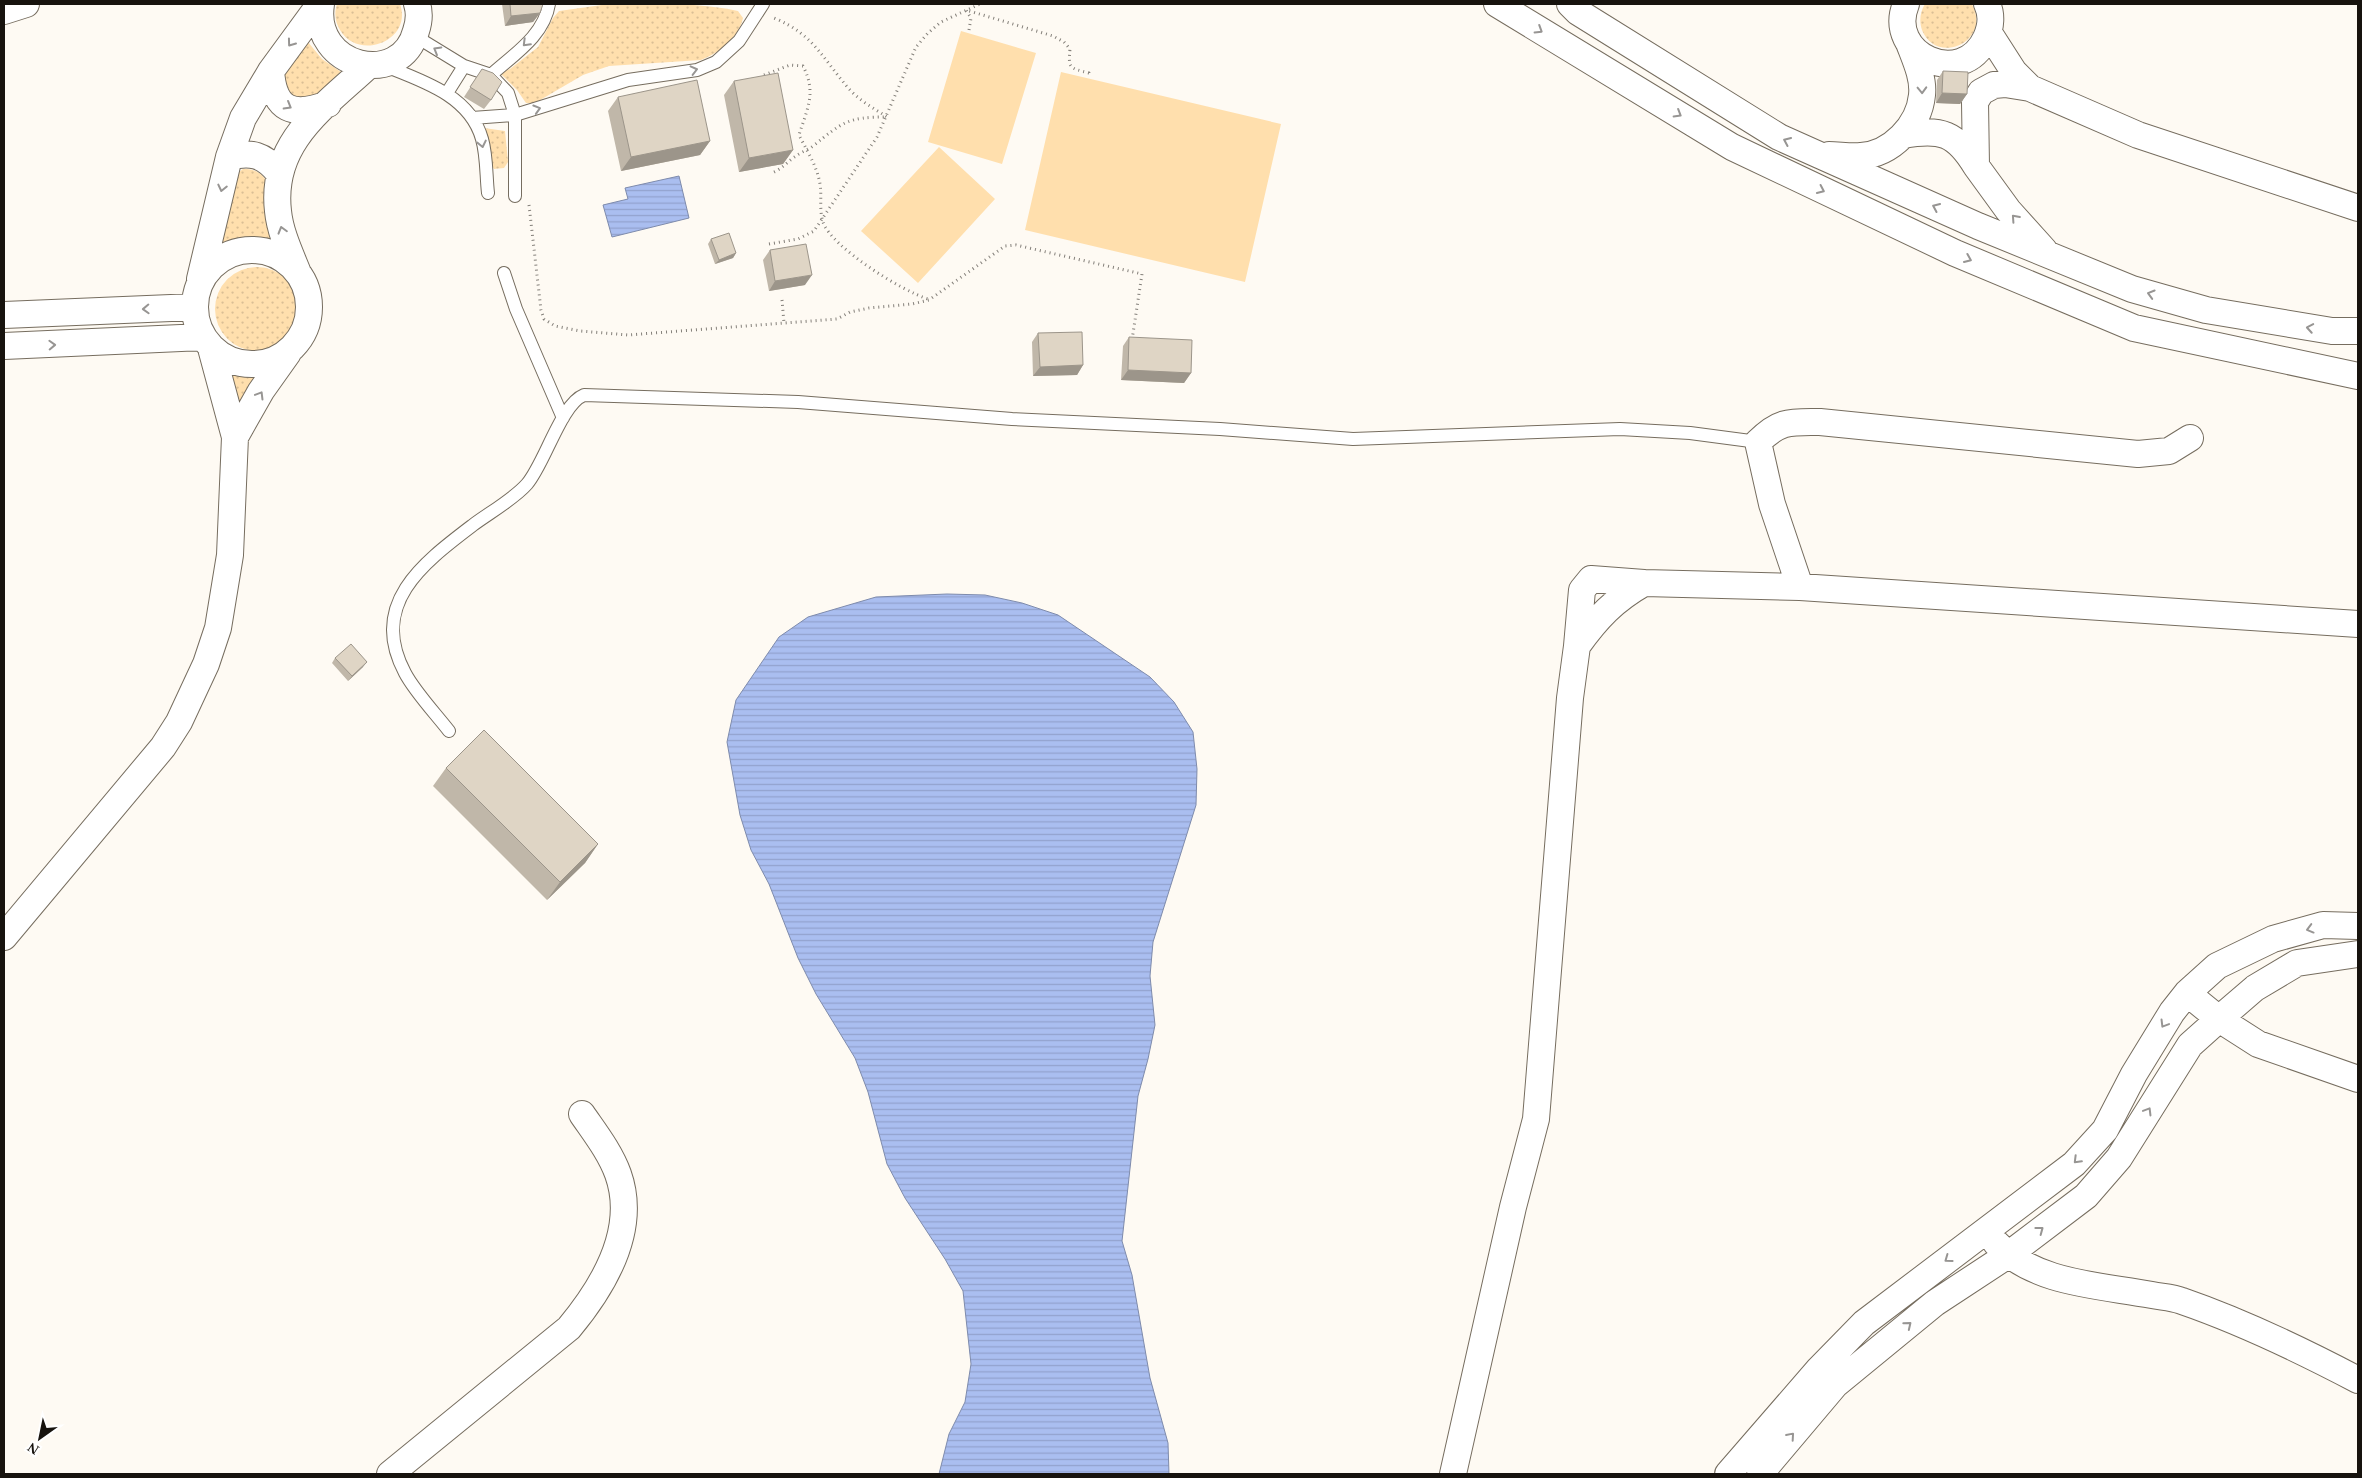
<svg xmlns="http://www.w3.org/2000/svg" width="2362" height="1478" font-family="Georgia,serif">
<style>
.grass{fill:url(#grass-dots)}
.pitch{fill:#ffdfad}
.water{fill:url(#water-rules);stroke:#7e8bac}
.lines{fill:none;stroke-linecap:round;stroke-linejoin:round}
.lane-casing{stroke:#766d5f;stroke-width:14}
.street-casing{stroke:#766d5f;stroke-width:28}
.path{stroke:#837f79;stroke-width:3;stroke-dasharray:1 4;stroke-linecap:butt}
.lane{stroke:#fff;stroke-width:12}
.street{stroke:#fff;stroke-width:26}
.wall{fill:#c0b7a9}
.shaded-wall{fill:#9c958a}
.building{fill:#dfd5c5;stroke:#9c958a}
.oneway{stroke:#979593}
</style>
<defs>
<pattern id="grass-dots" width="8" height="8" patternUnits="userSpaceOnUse" patternTransform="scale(1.25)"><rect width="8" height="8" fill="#ffdfad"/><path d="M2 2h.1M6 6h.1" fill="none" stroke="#dabe94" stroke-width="1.8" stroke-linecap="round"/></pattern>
<pattern id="water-rules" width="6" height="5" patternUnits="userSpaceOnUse" patternTransform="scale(1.25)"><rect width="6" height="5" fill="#aabef0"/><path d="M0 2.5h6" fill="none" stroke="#92a2cd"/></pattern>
</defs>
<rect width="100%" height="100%" fill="#fefaf3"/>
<path class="grass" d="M337,4H400C413,40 359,62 340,30C335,22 334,13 337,4Z
M609,4C652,4 696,2 738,11L743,18C739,37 719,53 701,60L609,66L583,75L535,103H526L517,90L500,73L510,69L538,47L553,18L559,11Z
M1925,4H1972C1992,42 1936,66 1922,30C1919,21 1920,12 1925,4Z
M303,36L322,59L344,74L314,100L292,99L281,75Z
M484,128L505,131L508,162L504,168L494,169L492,166L487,135Z
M243,169C255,169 261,172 267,182L276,244C254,241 235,239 215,249L236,174Z
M215 309a42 42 0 1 1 84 0a42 42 0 1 1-84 0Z
M235,367L256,372L258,378L238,414L230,371Z"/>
<path class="pitch" d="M961,31L1036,53L1002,164L928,142Z
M1061,72L1281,124L1245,282L1025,230Z
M939,147L995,199L918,283L861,231Z"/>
<path class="water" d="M679,176L689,218L612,237L603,205L628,199L625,188Z
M947,594L985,595L1022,603L1058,615L1150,677L1174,702L1193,732L1197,769L1196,805L1153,942L1150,976L1155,1025L1148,1059L1138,1096L1122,1241L1132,1275L1150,1378L1168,1443L1169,1474H939L949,1434L965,1402L971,1364L963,1291L945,1259L905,1198L887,1164L868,1092L855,1058L816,994L798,958L769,884L751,850L740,815L727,742L736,700L779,637L808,617L876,597Z"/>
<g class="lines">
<defs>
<path id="lane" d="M415,36L464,66L491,75L508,93L515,115V196
M385,66C423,81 470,96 482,139C487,156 486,176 488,193
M491,75C513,55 544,36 549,4
M447,93L464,66
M472,118L515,115L628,80L697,70L716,62L739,41L763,4
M504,273L516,309L563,418
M449,731C435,713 415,692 405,673C368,604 423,563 473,525C489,513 514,499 527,484C545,463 561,404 584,395L798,402L1012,419L1220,429L1353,439L1620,429L1690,433L1758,442"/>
<path id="street" d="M321,4C311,68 401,89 416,31C419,22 420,13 417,4
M1497,4L1732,147L1955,253L2134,328L2358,376
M1570,4L1578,12L1779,137L1978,226L2132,289L2206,310L2332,331H2358
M1906,4C1885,55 1962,90 1986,38C1991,27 1992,14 1987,4
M4,11L26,4
M1989,33L2014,72L2030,88
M271,71C274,111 293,117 328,104
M1903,135C1941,128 1956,133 1976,166
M1829,155C1839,155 1850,157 1861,156C1891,154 1919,126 1922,95C1924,78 1915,59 1909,43
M229,157C251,151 264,155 278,172
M195 307a57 57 0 1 1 114 0a57 57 0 1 1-114 0Z
M2044,250L2008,210L1976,166L1975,102L1981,92L1994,85L2005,84L2030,88L2138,135L2358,208
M298,273C290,253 280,232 278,211C270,142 324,107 369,65
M200,279L229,157L243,118L271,71L320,4
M4,315L195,307
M4,346L203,337
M235,437L261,391L288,353
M1591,579L1644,583C1614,600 1597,618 1577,646L1582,590Z
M1644,583L1800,587L2358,624
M1800,587L1772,504L1758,442C1780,420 1790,422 1820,422L2138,454L2169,451L2190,438
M4,937L163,747L179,722L206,664L218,628L230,555L235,437L211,348
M2187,993L2219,1019L2258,1044L2358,1079
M1996,1243C2035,1284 2099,1285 2152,1295C2162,1297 2172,1297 2182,1301C2243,1322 2301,1350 2358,1380
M390,1474L569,1328C604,1286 638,1230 618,1174C610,1152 595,1133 582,1114
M1453,1474L1513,1207L1536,1119L1570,698L1577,646
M1728,1474L1819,1369L1864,1323L2074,1164L2105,1130L2134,1074L2172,1012L2187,993L2217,966L2273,939L2323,925L2358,926
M1760,1474L1835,1385L1935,1303L2008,1255L2086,1196L2119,1158L2190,1045L2219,1019L2255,988L2297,963L2358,954"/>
</defs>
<use href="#lane" class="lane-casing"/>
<use href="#street" class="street-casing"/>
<path class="path" d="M969,30L971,18L966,10L1053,36L1064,42L1070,49C1068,69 1070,68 1089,73V76
M764,75L790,65L803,66C817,93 807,109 799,135C807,151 817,166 820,184C822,196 819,210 823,222C831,247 902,291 928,299
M774,172C783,168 788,161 796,156C801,152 808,150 813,146C843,122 847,117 887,117C875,109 862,102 852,92C824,62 816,35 774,18
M529,205L541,310L544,319L555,326L580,331L628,335L837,319L850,312L869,308L912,304L929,300L1005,246L1016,245L1142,274L1132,340
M769,244L798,239L814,231L877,137L916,47L928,33L941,22L980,4
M782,300L784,323"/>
<use href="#lane" class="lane"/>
<use href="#street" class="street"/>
</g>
<path class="wall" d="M502,4H543L540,13L533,22L505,26Z
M482,69L491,100L484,109L464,97Z
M1943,71L1967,94L1960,104L1936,103L1937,80Z
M734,81L793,150L783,164L739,172L724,95Z
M618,97L710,141L700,155L621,171L608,111Z
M711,239L736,253L733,258L715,264L708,244Z
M770,250L805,285L769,291L763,260Z
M1038,333L1083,365L1077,375L1033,376L1032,342Z
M1129,337L1191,373L1184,383L1121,380L1123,346Z
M335,658L363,667L348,681L332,663Z
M446,768L598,844L585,863L547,900L433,786Z"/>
<path class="shaded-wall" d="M540,13L533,22L505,26L511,16Z
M1942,93L1967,94L1960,104L1936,103Z
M710,141L700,155L621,171L631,157Z
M793,150L783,164L739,172L749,158Z
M736,253L733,258L715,264L719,260Z
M812,275L805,285L769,291L775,281Z
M1083,365L1077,375L1033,376L1040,367Z
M1128,370L1191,373L1184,383L1121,380Z
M367,662L363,667L348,681L352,676Z
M598,844L585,863L547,900L560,882Z"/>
<path class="building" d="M510,4H543L540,13L511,16Z
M482,69L493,73L502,82L491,100L470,87Z
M1943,71L1968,72L1967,94L1942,93Z
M778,73L793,150L749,158L734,81Z
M697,80L710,141L631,157L618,97Z
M729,233L736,253L719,260L711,239Z
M806,244L812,275L775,281L770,250Z
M1082,332L1083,365L1040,367L1038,333Z
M1129,337L1192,340L1191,373L1128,370Z
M351,644L367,662L352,676L335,658Z
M484,730L598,844L560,882L446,768Z"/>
<defs><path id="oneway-chevron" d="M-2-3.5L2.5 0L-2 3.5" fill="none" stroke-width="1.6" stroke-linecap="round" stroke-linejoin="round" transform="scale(1.25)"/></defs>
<g class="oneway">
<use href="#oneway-chevron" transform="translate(1539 30) rotate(32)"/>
<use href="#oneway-chevron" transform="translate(291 43) rotate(126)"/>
<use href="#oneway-chevron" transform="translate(526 43) rotate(135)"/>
<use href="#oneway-chevron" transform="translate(437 50) rotate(-150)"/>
<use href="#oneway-chevron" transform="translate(694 70) rotate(-14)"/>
<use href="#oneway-chevron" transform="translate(1922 90) rotate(88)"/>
<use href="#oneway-chevron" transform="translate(288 106) rotate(30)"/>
<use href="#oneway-chevron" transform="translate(537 109) rotate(-17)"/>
<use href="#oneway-chevron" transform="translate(1678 114) rotate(31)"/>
<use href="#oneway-chevron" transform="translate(1787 141) rotate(-156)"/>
<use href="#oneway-chevron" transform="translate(482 144) rotate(78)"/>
<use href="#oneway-chevron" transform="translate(222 188) rotate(103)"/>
<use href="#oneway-chevron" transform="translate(1821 190) rotate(25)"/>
<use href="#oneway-chevron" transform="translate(1936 207) rotate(-156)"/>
<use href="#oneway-chevron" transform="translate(2015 218) rotate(-132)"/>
<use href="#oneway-chevron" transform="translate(282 230) rotate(-106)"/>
<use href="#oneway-chevron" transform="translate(1968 259) rotate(23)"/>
<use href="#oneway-chevron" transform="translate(2151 294) rotate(-164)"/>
<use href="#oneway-chevron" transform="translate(146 309) rotate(178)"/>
<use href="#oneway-chevron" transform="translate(2310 328) rotate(-170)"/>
<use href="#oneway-chevron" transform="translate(52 345) rotate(-2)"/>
<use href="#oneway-chevron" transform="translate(260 395) rotate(-59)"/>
<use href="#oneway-chevron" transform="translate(2310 929) rotate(165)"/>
<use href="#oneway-chevron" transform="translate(2164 1024) rotate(121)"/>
<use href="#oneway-chevron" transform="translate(2148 1111) rotate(-59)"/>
<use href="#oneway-chevron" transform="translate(2077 1160) rotate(135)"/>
<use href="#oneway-chevron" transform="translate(2040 1230) rotate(-37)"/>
<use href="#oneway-chevron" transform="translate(1948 1259) rotate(144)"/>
<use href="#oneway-chevron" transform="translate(1908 1325) rotate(-39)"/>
<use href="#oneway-chevron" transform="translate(1791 1436) rotate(-49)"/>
</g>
<rect width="2362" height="1478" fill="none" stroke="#17130e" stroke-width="10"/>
<g transform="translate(40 1438) rotate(213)" stroke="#ffffff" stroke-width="4" paint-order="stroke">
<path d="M0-4L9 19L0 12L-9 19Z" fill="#17130e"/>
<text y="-8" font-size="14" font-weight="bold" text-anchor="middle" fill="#17130e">N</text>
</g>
</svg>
